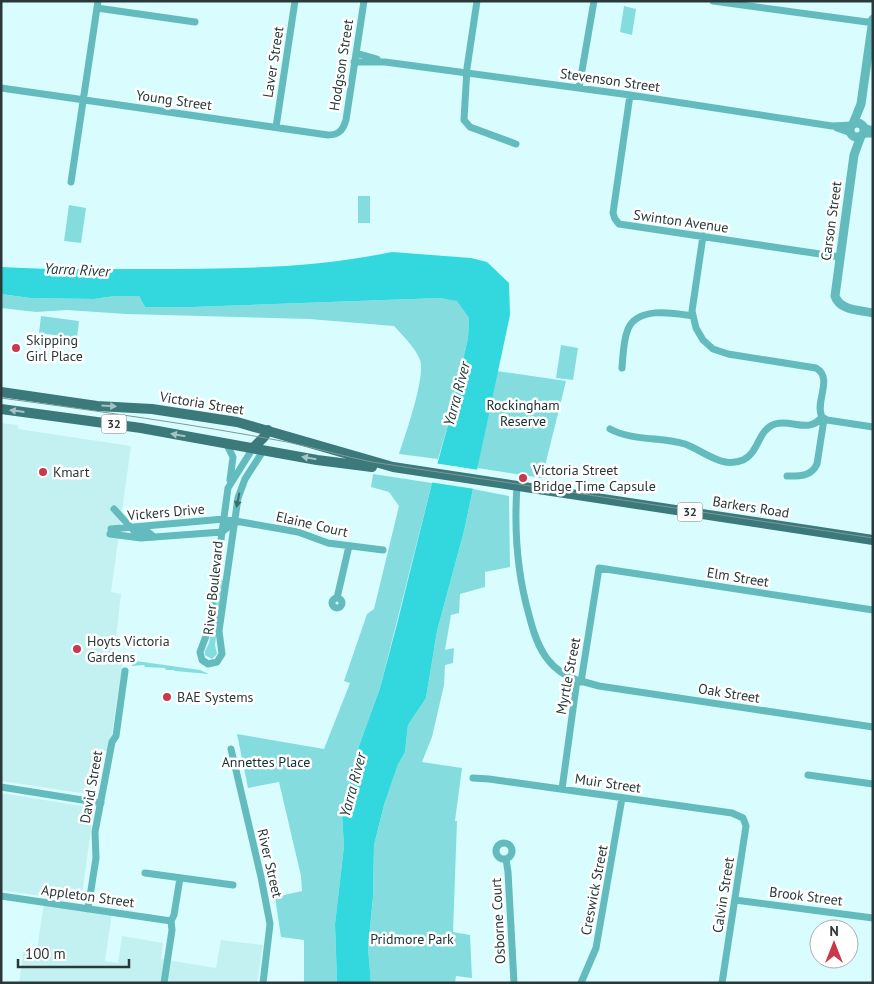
<svg xmlns="http://www.w3.org/2000/svg" width="874" height="984" font-family="'PT Sans',sans-serif">
<style>
.built{fill:#c3f0f1}
.green{fill:#85dcdf}
.water{fill:#32d8dd}
.pier{fill:#d9fdfe}
.lines{fill:none;stroke-linecap:round;stroke-linejoin:round}
.minor{stroke:#64bbbe;stroke-width:7}
.tertiary{stroke:#64bbbe;stroke-width:9}
.primary{stroke:#3b797b;stroke-width:10}
.tram{stroke:#7f9899;stroke-width:1}
.oneway{fill:#a7c3c4}
.oneway2{fill:#416c6e}
.poi-dot{fill:#c9394b;stroke:#fff;stroke-width:2}
.labels{text-anchor:middle;stroke-width:5;stroke-linejoin:round;paint-order:stroke}
.shield{fill:#fff;stroke:#6a7474;stroke-width:1}
.shield-label{font-size:12px;font-weight:bold;fill:#2a3839}
.street-label{font-size:14px;fill:#2a3839;stroke:#fff}
.poi-label{font-size:14px;fill:#2a3839;stroke:#fff;text-anchor:start}
.park-label{font-size:14px;fill:#152f30;stroke:#fff}
.water-label{font-size:15px;font-style:italic;fill:#223c3d;stroke:#fff}
</style>
<rect width="100%" height="100%" fill="#d9fdfe"/>
<path class="built" d="M1,423L18,425V429L131,446L111,592L121,594L114,655L124,656L109,751H102L94,795L1,781Z
M1,793L94,808L81,902L1,890Z
M44,903L112,913L105,961L118,963L122,936L163,943L161,959L216,968L221,940L263,945L257,983H19L24,948L37,950Z"/>
<path class="green" d="M624,6L636,9L632,35L620,32Z
M358,196H370V223H358Z
M69,205L86,208L81,243L64,241Z
M1,294L30,298L94,299L115,296H139L145,307H193L440,298L457,300L469,318L468,338L450,418L438,459L399,454C405,436 426,376 420,360C415,347 403,336 394,326L309,319L126,314L67,310L36,312L1,308Z
M41,316L79,321L77,338L39,333Z
M561,345L578,348L573,380L556,378Z
M497,371L566,381L542,478L477,468Z
M373,474L432,483L380,688L359,746L342,815L344,846L335,924L337,983H304V940L281,937L275,897L302,891L301,876L279,782L248,788L237,734L324,749L350,683L344,681L367,614L374,609L399,506L389,492L371,487Z
M473,489L509,496L510,567L485,572V587L460,594L459,613L451,615L445,650L454,648L453,663L445,665L444,685L432,737L422,762L462,768L455,821H457L453,932L470,935L472,978L456,976L455,983H371L368,948L373,898L374,845L384,805L398,763L405,752L408,725L426,698L437,631L464,531Z
M221,579L223,581L215,645L217,654L212,659L205,655V651L209,643L219,580Z
M129,660L200,670L209,674L175,671L174,670H166L165,668L145,667L144,665L132,666V664H129Z"/>
<path class="water" d="M392,252L471,258L487,262L509,283L510,315L464,531L437,631L426,698L408,725L405,752L398,764L384,805L374,845L373,897L368,948L371,983H337L335,924L344,846L342,815L359,746L380,688L397,624L432,483L450,418L468,338L469,318L457,301L440,298L193,307H145L139,296H115L94,299L30,298L1,294V267C49,270 98,269 146,269C228,269 311,269 392,252Z"/>
<path class="pier" d="M434,463L479,470L475,489L429,482Z"/>
<g class="lines">
<path class="minor" d="M477,1L467,68L464,120L470,127L516,144
M713,1L867,22L873,21
M97,8L195,22
M356,53L377,59
M354,62H385L630,95L832,126L852,125
M1,88L328,135C339,135 343,130 346,120L364,1
M579,88L594,1
M630,95L613,213L615,219L619,224L840,257
M276,127L295,1
M864,127L873,130
M837,128L851,133
M863,134H873
M71,182L98,1
M703,236L692,311L696,328L703,340L713,349L728,354L816,368C834,378 814,403 822,417L827,420L873,427
M622,368C623,356 623,341 628,329C638,306 674,313 693,316
M610,429C632,441 662,437 685,444C704,451 722,469 743,460C759,453 758,429 775,424C792,419 809,434 822,417
M226,443L233,457L230,480
M253,448L228,488L209,628L200,652L202,660L208,664L217,662L222,654L219,631L238,498L245,479L263,451
M787,476C799,476 811,477 817,464L824,419
M517,486C514,530 517,573 529,615C533,631 538,648 549,661C556,670 566,676 577,680
M114,509L135,532H148L154,537
M111,529L224,519L298,532L328,543L383,550
M110,534L141,538L222,532L234,522
M337,598L349,546
M332 603a5 5 0 1 1 10 0a5 5 0 1 1-10 0Z
M581,682L599,568L873,610
M231,749L261,877L270,924L263,983
M808,775L873,784
M473,778L489,779L732,813L743,818L746,826L722,983
M1,787L101,803
M562,789L577,680L599,686L873,727
M496 851a8 8 0 1 1 16 0a8 8 0 1 1-16 0Z
M506,859L508,872L514,983
M145,873L233,885
M1,896L171,921
M735,900L873,918
M88,909L96,858L95,832L112,742L116,736L125,671
M164,983L172,930L171,921L174,915L180,878
M581,983L596,948L622,798"/>
<path class="tertiary" d="M850 130a7 7 0 1 1 14 0a7 7 0 1 1-14 0Z
M853,124L861,104L873,19
M861,136L854,155L835,296C840,311 860,310 873,313"/>
<path class="primary" d="M1,392L97,406L152,409L237,422L393,467L873,540
M1,409L141,428L317,460L372,467
M253,448L264,437L268,430"/>
<path class="tram" d="M1,398C97,411 192,424 287,442C315,448 343,456 372,462L873,538"/>
</g>
<defs><path id="oneway-solid" d="M-6-.8H1V-3.2L6.5 0L1 3.2V.8H-6Z" transform="scale(1.25)"/></defs>
<g class="oneway">
<use href="#oneway-solid" transform="translate(109 406) rotate(3)"/>
<use href="#oneway-solid" transform="translate(17 411) rotate(-173)"/>
<use href="#oneway-solid" transform="translate(178 435) rotate(-170)"/>
<use href="#oneway-solid" transform="translate(309 458) rotate(-170)"/>
</g>
<use class="oneway2" href="#oneway-solid" transform="translate(238 500) rotate(101)"/>
<g class="poi-dot">
<circle cx="16" cy="348" r="5"/>
<circle cx="43" cy="472" r="5"/>
<circle cx="523" cy="478" r="5"/>
<circle cx="77" cy="649" r="5"/>
<circle cx="167" cy="697" r="5"/>
</g>
<g class="labels">
<g class="shield">
<rect x="101.5" y="414.5" width="25" height="19" rx="4"/>
<rect x="677.5" y="502.5" width="25" height="19" rx="4"/>
</g>
<g class="shield-label">
<text x="114" y="428">32</text>
<text x="690" y="516">32</text>
</g>
<g class="street-label">
<text transform="translate(273 62) rotate(-81)" y="5">Laver Street</text>
<text transform="translate(341 65) rotate(-81)" y="5">Hodgson Street</text>
<text transform="translate(610 80) rotate(8)" y="5">Stevenson Street</text>
<text transform="translate(174 100) rotate(8)" y="5">Young Street</text>
<text transform="translate(681 221) rotate(8)" y="5">Swinton Avenue</text>
<text transform="translate(831 221) rotate(-82)" y="5">Carson Street</text>
<text transform="translate(202 403) rotate(9)" y="5">Victoria Street</text>
<text transform="translate(751 507) rotate(9)" y="5">Barkers Road</text>
<text transform="translate(166 512) rotate(-5)" y="5">Vickers Drive</text>
<text transform="translate(312 524) rotate(13)" y="5">Elaine Court</text>
<text transform="translate(738 577) rotate(9)" y="5">Elm Street</text>
<text transform="translate(213 588) rotate(-84)" y="5">River Boulevard</text>
<text transform="translate(568 676) rotate(-79)" y="5">Myrtle Street</text>
<text transform="translate(729 693) rotate(9)" y="5">Oak Street</text>
<text transform="translate(608 783) rotate(8)" y="5">Muir Street</text>
<text transform="translate(91 787) rotate(-80)" y="5">David Street</text>
<text transform="translate(270 863) rotate(77)" y="5">River Street</text>
<text transform="translate(594 890) rotate(-79)" y="5">Creswick Street</text>
<text transform="translate(723 895) rotate(-81)" y="5">Calvin Street</text>
<text transform="translate(88 896) rotate(8)" y="5">Appleton Street</text>
<text transform="translate(806 896) rotate(7)" y="5">Brook Street</text>
<text transform="translate(498 921) rotate(-93)" y="5">Osborne Court</text>
</g>
<g class="poi-label">
<text x="26" y="345">Skipping<tspan x="26" dy="16">Girl Place</tspan></text>
<text x="533" y="475">Victoria Street<tspan x="533" dy="16">Bridge Time Capsule</tspan></text>
<text x="53" y="477">Kmart</text>
<text x="87" y="646">Hoyts Victoria<tspan x="87" dy="16">Gardens</tspan></text>
<text x="177" y="702">BAE Systems</text>
</g>
<g class="park-label">
<text x="523" y="410">Rockingham<tspan x="523" dy="16">Reserve</tspan></text>
<text x="266" y="767">Annettes Place</text>
<text x="412" y="944">Pridmore Park</text>
</g>
<g class="water-label">
<text transform="translate(77 270) rotate(3)" y="5">Yarra River</text>
<text transform="translate(457 394) rotate(-75)" y="5">Yarra River</text>
<text transform="translate(353 785) rotate(-75)" y="5">Yarra River</text>
</g>
</g>
<rect width="874" height="984" fill="none" stroke="#2a3839" stroke-width="5"/>
<g transform="translate(834 944)"><circle r="24" fill="#ffffff" stroke="#aaafb0"/>
<path d="M0-4L9 19L0 12L-9 19Z" fill="#c9394b"/>
<text y="-8" font-size="14" font-weight="bold" text-anchor="middle" fill="#2a3839">N</text>
</g>
<path d="M18 959v8h111v-8" fill="none" stroke="#2a3839" stroke-width="2.5"/>
<text x="25" y="959" font-size="15" fill="#2a3839" stroke="#ffffff" stroke-width="4" paint-order="stroke">100 m</text>
</svg>
